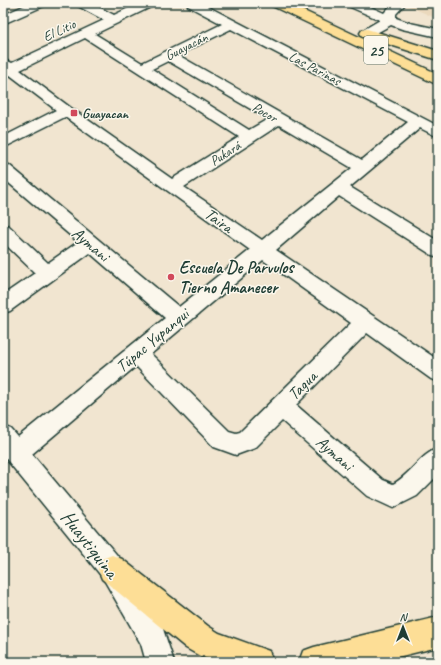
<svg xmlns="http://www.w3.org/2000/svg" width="441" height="665" font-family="Caveat,sans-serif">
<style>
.built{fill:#ead8bc}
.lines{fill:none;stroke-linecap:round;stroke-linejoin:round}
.minor-casing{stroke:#1f3d34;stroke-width:3}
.major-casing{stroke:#1f3d34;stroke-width:3}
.highway-casing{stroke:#1f3d34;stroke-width:3}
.minor{fill:#fbf7ec;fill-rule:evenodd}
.major{fill:#fdde96;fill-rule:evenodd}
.highway{fill:#fdde96;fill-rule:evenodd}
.poi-dot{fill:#d1495b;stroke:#fbf7ec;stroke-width:1.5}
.labels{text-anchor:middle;stroke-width:3;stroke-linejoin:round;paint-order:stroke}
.far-street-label{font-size:14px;fill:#1f3d34;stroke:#fbf7ec}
.far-poi-label{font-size:14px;font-weight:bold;fill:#1f3d34;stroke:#fbf7ec;text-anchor:start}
.shield{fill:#fbf7ec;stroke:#61756b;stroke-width:1}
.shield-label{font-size:16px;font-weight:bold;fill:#1f3d34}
.street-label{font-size:17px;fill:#1f3d34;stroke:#fbf7ec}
.poi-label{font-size:17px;font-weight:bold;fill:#1f3d34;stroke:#fbf7ec;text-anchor:start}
.near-street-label{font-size:20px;fill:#1f3d34;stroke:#fbf7ec}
</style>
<rect width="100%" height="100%" fill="#f1e5d0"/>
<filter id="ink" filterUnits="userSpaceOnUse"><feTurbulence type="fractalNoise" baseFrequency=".025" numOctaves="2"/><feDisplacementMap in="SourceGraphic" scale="8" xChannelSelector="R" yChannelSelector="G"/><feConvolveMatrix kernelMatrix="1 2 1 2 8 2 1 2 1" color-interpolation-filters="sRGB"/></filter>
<g filter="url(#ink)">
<path class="built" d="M401,3H438V19Z"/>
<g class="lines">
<defs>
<path id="minor" d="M30,3H46L44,6L3,24V15Z
M76,3H91L114,15L139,3H155L153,6L95,34L142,63L222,24L188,6L186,3H201L438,126V137L420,128L350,187L438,241V257L432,255L339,196L276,250L438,360V381L431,379L367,333L296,405L383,480L393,484C410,475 420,455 438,448V475L417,496L393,508L367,496L282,421L255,448L236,455L214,447L136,366L32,454L121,560L163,629L174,662H146L141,644L103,578L3,455V426L11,429L18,437L165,318L90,253L10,311L3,313V295L35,273L3,242V224L9,226L48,263L78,242L3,178V164L9,165L179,307L250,250L65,117L3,148V137L56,110L10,75L3,77V59L12,63L104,20L78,6ZM231,29L408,122L362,160L178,55ZM85,38L239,137L172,179L71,108L20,70ZM168,61L268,119L249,130L152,69ZM279,125L352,168L262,240L184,187ZM263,260L351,323L240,432L236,433L229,431L151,354Z
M346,3H362L384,13L393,3H406L396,14V18L410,23L438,29V37L402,29L391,25L371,36H363L361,33L363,30L380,20L348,6Z"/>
<path id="major" d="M112,555L122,559L208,626L219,633L269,651L273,662H216L200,656L186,648L102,579L98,569L102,559Z
M438,617V647L377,662H299L303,651L314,647Z"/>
<path id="highway" d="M270,3H287L438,74V85L272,6Z
M367,29L438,51V60L362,36L360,33L362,30Z"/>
</defs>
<use href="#minor" class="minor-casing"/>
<use href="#major" class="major-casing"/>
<use href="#highway" class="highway-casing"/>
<use href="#minor" class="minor"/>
<use href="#major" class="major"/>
<use href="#highway" class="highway"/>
</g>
</g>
<g class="poi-dot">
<rect x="70" y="109" width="8" height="8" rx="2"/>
<circle cx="171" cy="277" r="4"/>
</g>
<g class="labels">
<g class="far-street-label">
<text transform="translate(59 30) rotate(-25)" y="5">El Litio</text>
<text transform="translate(186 46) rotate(-27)" y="5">Guayacán</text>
<text transform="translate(315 68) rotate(28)" y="5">Las Parinas</text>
<text transform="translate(265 112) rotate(30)" y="5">Pocor</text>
<text transform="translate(225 153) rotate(-33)" y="5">Pukará</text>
</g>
<g class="far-poi-label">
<text x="82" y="118">Guayacan</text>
</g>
<rect class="shield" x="364" y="36" width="24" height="28" rx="3"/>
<g class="shield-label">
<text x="376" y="56">25</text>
</g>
<g class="street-label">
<text transform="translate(219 220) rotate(35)" y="6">Taira</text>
<text transform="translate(91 244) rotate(40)" y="6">Aymani</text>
<text transform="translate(152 340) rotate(-40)" y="6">Túpac Yupanqui</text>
<text transform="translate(302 385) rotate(-45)" y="6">Tagua</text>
<text transform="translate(335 453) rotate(41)" y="6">Aymani</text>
</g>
<g class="poi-label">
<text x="179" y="273">Escuela De Parvulos<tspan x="179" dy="20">Tierno Amanecer</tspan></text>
</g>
<g class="near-street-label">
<text transform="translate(90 544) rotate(52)" y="7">Huaytiquina</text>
</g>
</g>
<rect width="441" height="665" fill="none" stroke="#fbf7ec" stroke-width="16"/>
<rect x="8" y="8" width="425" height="649" fill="none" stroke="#1f3d34" stroke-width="1.5" filter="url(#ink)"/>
<g transform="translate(403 627)" stroke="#fbf7ec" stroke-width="3" paint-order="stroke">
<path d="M0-3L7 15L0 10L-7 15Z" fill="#1f3d34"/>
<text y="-6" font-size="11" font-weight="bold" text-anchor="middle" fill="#1f3d34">N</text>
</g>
</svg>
